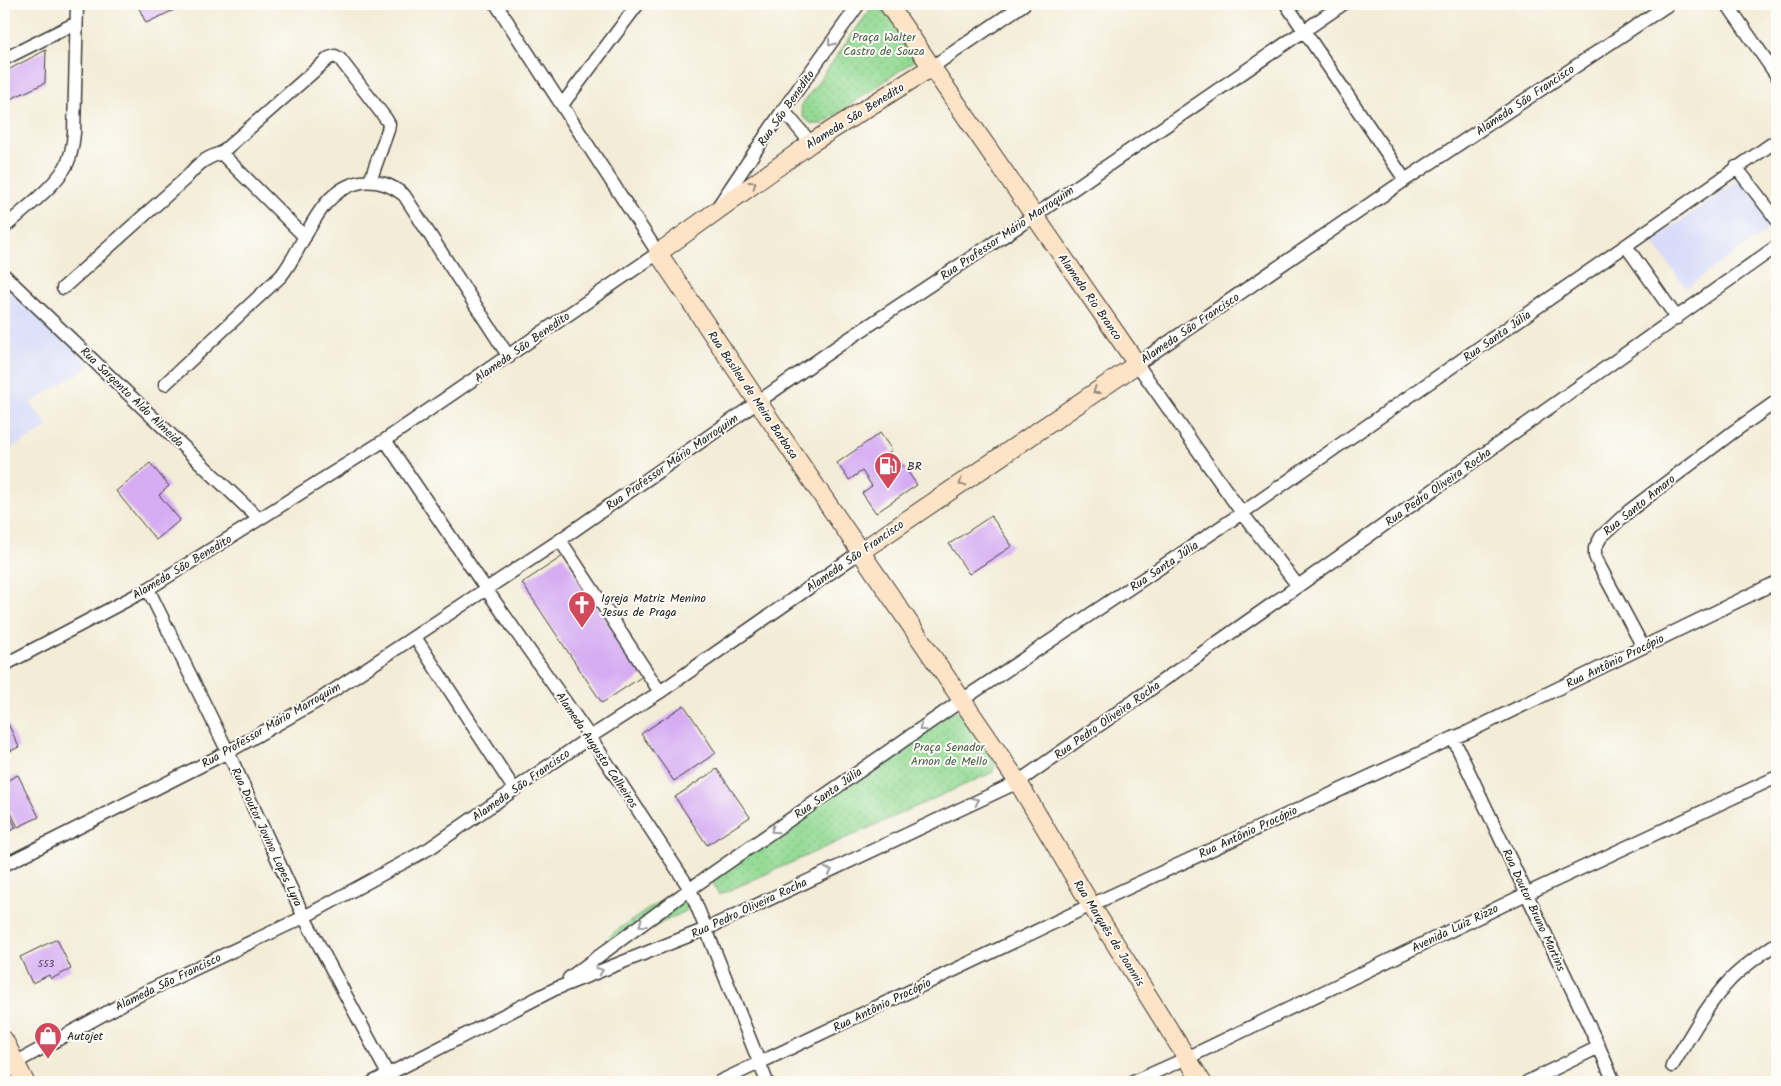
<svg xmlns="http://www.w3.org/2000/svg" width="1781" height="1086" font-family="Kalam,sans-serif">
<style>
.built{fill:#d4d8f9}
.green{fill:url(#green-dots);stroke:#587b58}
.building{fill:#d6adf3}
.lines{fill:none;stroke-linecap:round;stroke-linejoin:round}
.street-casing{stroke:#3c3b38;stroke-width:15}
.secondary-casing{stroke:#3c3b38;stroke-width:20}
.street{stroke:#fff;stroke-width:12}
.secondary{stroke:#fee4c6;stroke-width:18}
.oneway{stroke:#999}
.oneway2{stroke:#988a7a}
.labels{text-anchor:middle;stroke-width:4;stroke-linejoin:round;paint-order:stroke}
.number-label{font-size:10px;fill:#4a4052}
.park-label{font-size:12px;fill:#465e46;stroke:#fdfcf7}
.street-label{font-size:12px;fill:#1c1c1c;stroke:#fdfcf7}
.poi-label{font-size:12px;fill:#1c1c1c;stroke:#fdfcf7;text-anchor:start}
</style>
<defs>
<pattern id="green-dots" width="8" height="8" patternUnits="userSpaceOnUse" patternTransform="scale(1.25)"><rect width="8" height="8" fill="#94da94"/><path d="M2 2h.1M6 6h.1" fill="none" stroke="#7fba7f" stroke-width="1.8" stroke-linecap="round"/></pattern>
</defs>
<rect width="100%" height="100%" fill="#fdfcf7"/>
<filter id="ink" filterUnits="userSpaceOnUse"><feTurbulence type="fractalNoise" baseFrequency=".02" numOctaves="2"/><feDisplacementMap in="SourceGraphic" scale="10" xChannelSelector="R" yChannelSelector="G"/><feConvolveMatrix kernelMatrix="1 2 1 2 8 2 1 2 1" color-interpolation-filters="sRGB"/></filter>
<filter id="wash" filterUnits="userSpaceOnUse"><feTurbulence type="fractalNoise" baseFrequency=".0096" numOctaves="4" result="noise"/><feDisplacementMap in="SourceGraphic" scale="20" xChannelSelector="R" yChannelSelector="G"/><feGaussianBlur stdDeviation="1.12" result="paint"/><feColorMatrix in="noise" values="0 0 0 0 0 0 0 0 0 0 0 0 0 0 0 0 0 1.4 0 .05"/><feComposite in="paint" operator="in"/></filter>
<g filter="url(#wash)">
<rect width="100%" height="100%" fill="#f3ecd7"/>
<path class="built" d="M1741,179L1774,225L1686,288L1652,241Z
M4,281L91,366L30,403L49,427L4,452Z"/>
<path class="green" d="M874,4H894L927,52L822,124H812L803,117L801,106Z
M950,712H961L996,761L993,772L719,895L707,870Z
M674,892C685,894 690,900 686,911L614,946L607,943L608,939L613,933Z"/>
<g id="blocks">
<path class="building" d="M137,4H187L146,23Z
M46,50L45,83L4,102V72Z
M880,433L892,450L878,460L888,475L903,465L917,485L876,513L862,493L872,486L862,471L849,480L837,463Z
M150,463L169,486L159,495L180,520L156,540L116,491Z
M991,516L1012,546L969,574L949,544Z
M563,556L643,676L602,703L522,583Z
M684,705L716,753L674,781L641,734Z
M4,715L19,747L4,754Z
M717,769L750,817L707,845L675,797Z
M18,775L39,817L18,827L4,799V782Z
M4,803L16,828L4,834Z
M57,939L71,969L51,979L49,975L32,983L20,957Z"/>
</g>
</g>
<g filter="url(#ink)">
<use href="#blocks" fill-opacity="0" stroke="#3c3b38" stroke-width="1"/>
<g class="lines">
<defs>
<path id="street" d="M1286,4L1405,180
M1727,4L1777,76
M4,59L76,23
M932,67L1024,4
M562,105L638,4
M783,110L811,143
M221,153L305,237
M1736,167L1777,220
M719,205L783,110L859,4
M4,228C23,210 56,186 67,164C72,154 73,143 74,133L77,4
M1626,246L1677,318
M4,275L259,519
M63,288L185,179C197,165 203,159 221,153L329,58L335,56L340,59L386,119L389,124L388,130L370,181
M165,384L281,276C306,245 317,190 361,182C379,180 391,185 404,195L509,357
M385,440L486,589L590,737L690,889L767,1082
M560,540L660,692
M1298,586L1242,513L1137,364L1405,180L1669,4
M148,589L228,752L304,917L392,1082
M415,637L514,789
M1643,647L1600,567L1595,556V548L1601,537L1629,511L1733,432L1777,401
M4,665L148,589L385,440L658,253L496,4
M1453,738L1599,1047L1614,1082
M4,865L228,752L316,702L560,540L841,344L1034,216L1343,4
M569,978L690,889L962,700L1242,513L1773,143
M15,1063L135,997L304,917L430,848L590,737L660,692L860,552
M1672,1066C1690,1037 1707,1004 1731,979C1745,965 1761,954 1777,943
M373,1082L555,989L706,929L1018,782L1298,586L1777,246
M719,1082L1091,905L1453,738L1468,732L1777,582
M1133,1082L1187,1058L1526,894L1777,777
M1527,1082L1599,1047"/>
<path id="secondary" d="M932,67L811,143L658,253L758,402L1018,782L1091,905L1202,1082
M860,552L1137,364L888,4
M4,1040L25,1082"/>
</defs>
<use href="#street" class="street-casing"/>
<use href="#secondary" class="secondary-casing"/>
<use href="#street" class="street"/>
<use href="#secondary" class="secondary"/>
</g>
<defs><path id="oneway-chevron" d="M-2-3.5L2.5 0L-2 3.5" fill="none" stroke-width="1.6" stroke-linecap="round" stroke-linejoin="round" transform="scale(1.25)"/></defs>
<g class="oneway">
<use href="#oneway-chevron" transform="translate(831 43) rotate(126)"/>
<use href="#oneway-chevron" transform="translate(922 728) rotate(145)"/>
<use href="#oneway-chevron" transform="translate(976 801) rotate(-25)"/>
<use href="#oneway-chevron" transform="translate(774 830) rotate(145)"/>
<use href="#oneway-chevron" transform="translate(829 871) rotate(-25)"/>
<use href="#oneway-chevron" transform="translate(642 924) rotate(144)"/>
<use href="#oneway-chevron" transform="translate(600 971) rotate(-21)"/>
</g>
<g class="oneway2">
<use href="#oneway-chevron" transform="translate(753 184) rotate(-36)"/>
<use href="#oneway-chevron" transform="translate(1096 391) rotate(146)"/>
<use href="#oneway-chevron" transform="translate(962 483) rotate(146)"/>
</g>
</g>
<defs>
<symbol id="fuel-pin" viewBox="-11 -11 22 30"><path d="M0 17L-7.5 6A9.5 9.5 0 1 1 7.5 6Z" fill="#d1495b" stroke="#fdfcf7"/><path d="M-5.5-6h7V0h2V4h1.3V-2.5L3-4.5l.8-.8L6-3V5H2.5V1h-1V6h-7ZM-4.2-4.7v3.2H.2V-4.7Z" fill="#fff"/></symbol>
<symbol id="church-pin" viewBox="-11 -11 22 30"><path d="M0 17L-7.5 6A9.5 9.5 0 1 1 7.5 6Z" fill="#d1495b" stroke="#fdfcf7"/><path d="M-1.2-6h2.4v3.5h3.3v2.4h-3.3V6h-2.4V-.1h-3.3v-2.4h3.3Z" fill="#fff"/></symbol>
<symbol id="shop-pin" viewBox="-11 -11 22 30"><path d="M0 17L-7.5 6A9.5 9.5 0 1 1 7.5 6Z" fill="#d1495b" stroke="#fdfcf7"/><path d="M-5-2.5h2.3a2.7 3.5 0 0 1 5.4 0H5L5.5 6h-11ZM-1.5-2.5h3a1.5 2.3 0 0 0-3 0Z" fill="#fff"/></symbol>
</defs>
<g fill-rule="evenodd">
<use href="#fuel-pin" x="872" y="450" width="32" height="43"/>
<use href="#church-pin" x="566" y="589" width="32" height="43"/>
<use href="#shop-pin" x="32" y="1020" width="32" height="43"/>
</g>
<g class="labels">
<g class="number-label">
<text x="46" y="967">553</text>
</g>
<g class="park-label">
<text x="884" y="41">Praça Walter<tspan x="884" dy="14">Castro de Souza</tspan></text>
<text x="949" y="751">Praça Senador<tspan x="949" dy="14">Arnon de Mello</tspan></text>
</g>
<g class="street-label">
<text transform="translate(1525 100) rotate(-34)" y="4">Alameda São Francisco</text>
<text transform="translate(786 108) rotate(-55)" y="4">Rua São Benedito</text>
<text transform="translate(855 116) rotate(-32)" y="4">Alameda São Benedito</text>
<text transform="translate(1007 233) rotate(-34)" y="4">Rua Professor Mário Marroquim</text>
<text transform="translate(1090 297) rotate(55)" y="4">Alameda Rio Branco</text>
<text transform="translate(1190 328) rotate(-34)" y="4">Alameda São Francisco</text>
<text transform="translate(1497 336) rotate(-35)" y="4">Rua Santa Júlia</text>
<text transform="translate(522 347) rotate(-35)" y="4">Alameda São Benedito</text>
<text transform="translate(753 395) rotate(56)" y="4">Rua Basileu de Meira Barbosa</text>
<text transform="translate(132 397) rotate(44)" y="4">Rua Sargento Aldo Almeida</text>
<text transform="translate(672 462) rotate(-35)" y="4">Rua Professor Mário Marroquim</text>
<text transform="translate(1438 487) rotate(-35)" y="4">Rua Pedro Oliveira Rocha</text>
<text transform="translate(1639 505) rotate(-39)" y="4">Rua Santo Amaro</text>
<text transform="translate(855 556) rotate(-35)" y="4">Alameda São Francisco</text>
<text transform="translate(1164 566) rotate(-34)" y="4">Rua Santa Júlia</text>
<text transform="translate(182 567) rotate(-31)" y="4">Alameda São Benedito</text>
<text transform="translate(1615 661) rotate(-26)" y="4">Rua Antônio Procópio</text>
<text transform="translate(1107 720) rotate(-35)" y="4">Rua Pedro Oliveira Rocha</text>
<text transform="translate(271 725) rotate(-30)" y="4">Rua Professor Mário Marroquim</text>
<text transform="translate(597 750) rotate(56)" y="4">Alameda Augusto Calheiros</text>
<text transform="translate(521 785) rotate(-35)" y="4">Alameda São Francisco</text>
<text transform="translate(828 793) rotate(-35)" y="4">Rua Santa Júlia</text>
<text transform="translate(1248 832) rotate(-25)" y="4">Rua Antônio Procópio</text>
<text transform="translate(267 837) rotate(65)" y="4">Rua Doutor Jovino Lopes Lyra</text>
<text transform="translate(749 908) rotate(-25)" y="4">Rua Pedro Oliveira Rocha</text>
<text transform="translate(1534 910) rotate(65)" y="4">Rua Doutor Bruno Martins</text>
<text transform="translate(1455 928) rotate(-26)" y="4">Avenida Luiz Rizzo</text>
<text transform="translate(1109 933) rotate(58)" y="4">Rua Marquês de Joannis</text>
<text transform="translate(168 982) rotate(-26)" y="4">Alameda São Francisco</text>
<text transform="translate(882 1005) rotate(-26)" y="4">Rua Antônio Procópio</text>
</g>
<g class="poi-label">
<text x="907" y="470">BR</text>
<text x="601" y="602">Igreja Matriz Menino<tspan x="601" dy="14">Jesus de Praga</tspan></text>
<text x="67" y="1040">Autojet</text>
</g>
</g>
<rect width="1781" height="1086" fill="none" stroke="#fdfcf7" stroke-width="20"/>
</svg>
